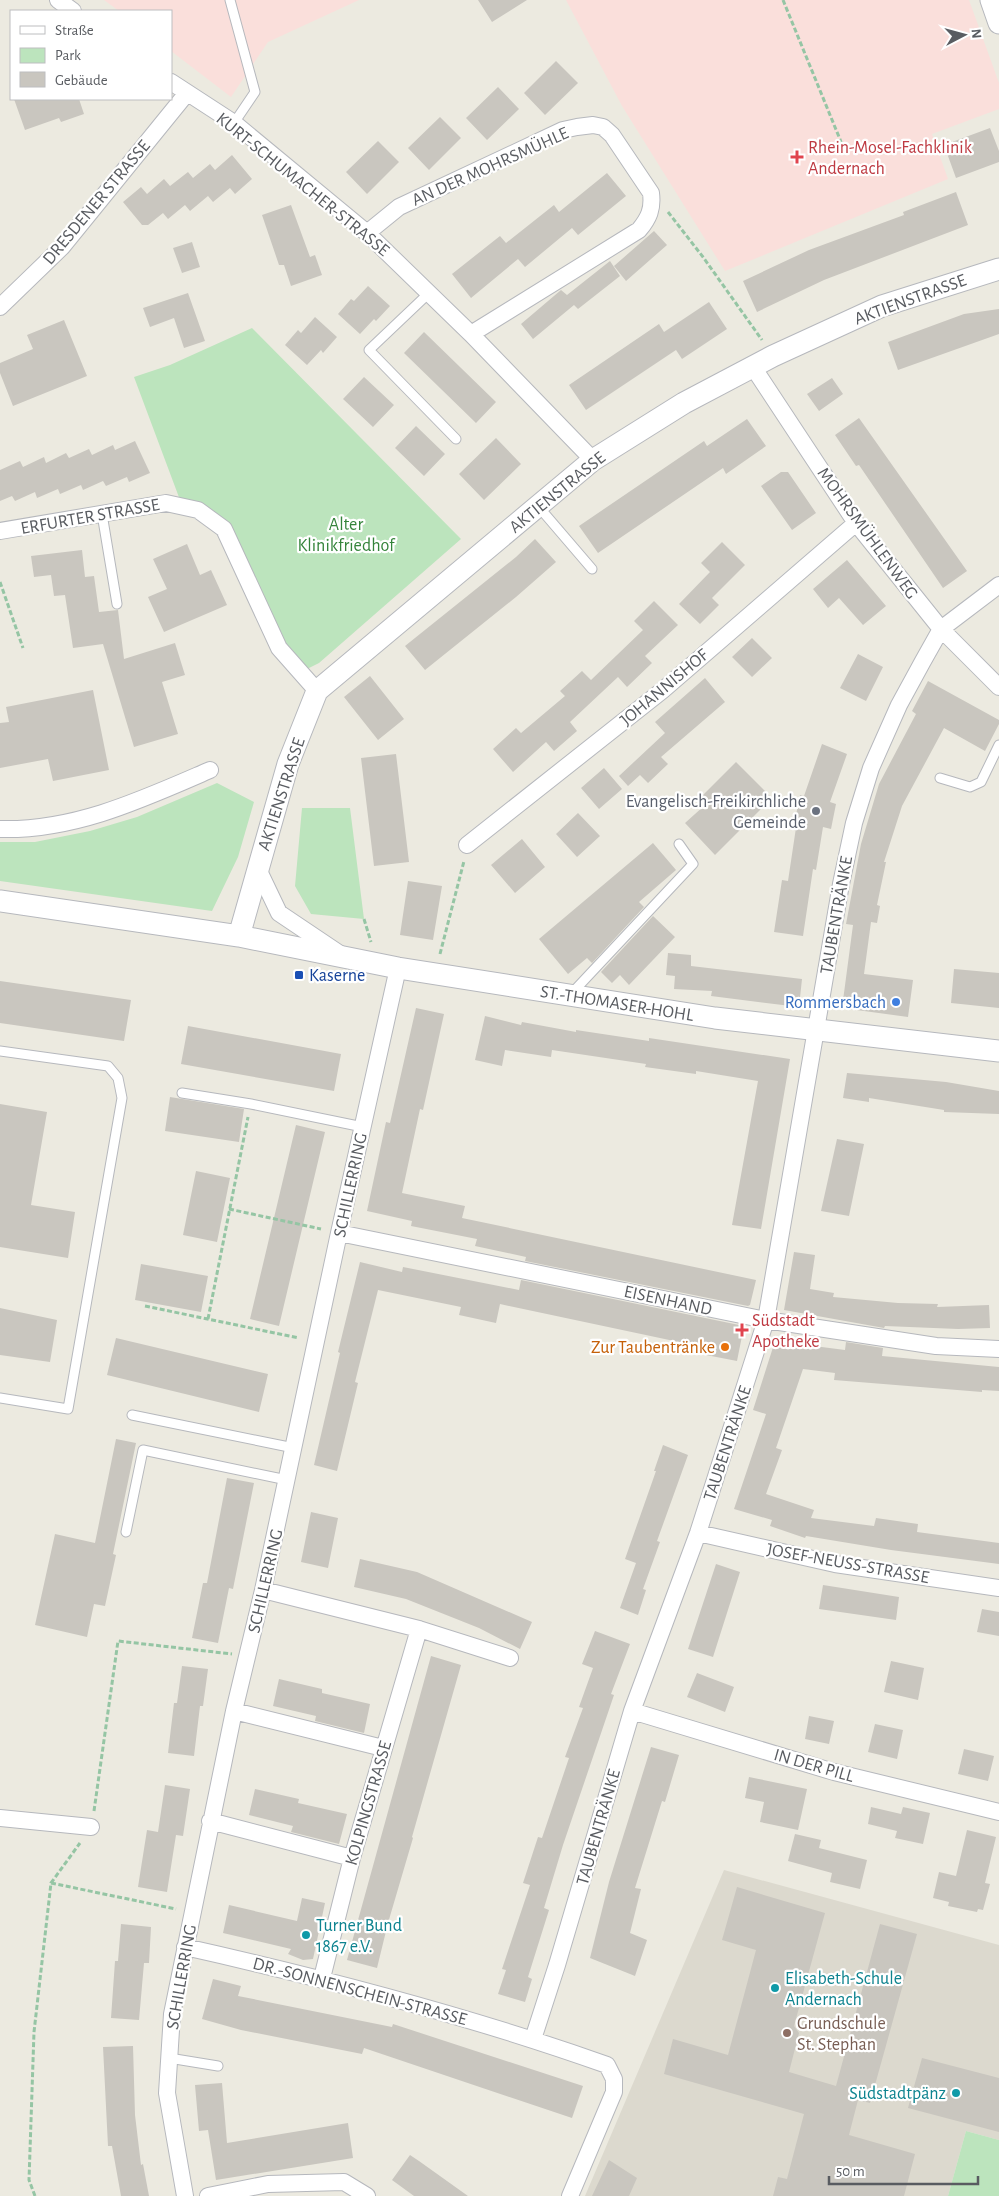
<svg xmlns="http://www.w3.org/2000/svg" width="999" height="2196" font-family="'Alegreya Sans',sans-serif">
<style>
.education{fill:#dcd9ce}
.medical{fill:#fadfdb}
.green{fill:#bce4bd}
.building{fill:#c9c6bf}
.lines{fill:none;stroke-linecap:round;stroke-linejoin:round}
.service-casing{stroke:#b6b8bd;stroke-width:11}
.minor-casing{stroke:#b6b8bd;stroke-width:18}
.tertiary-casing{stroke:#b6b8bd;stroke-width:23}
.path{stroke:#95c5a4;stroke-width:3;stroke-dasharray:5 2.5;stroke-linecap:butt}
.service{stroke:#fff;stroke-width:9}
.minor{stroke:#fff;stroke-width:16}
.tertiary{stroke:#fff;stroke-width:21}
.health-dot{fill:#e0444e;stroke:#fff;stroke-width:2}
.worship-dot{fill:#6b7280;stroke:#fff;stroke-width:2}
.transit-dot{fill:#1a4fb4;stroke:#fff;stroke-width:2}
.shop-dot{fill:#3f7fe0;stroke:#fff;stroke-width:2}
.food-dot{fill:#e8710a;stroke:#fff;stroke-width:2}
.culture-dot{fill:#0f9aa8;stroke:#fff;stroke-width:2}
.education-dot{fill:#8d6e63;stroke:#fff;stroke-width:2}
.labels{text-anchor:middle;stroke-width:4.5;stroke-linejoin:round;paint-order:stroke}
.health-label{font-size:18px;fill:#be3a42;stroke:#fff;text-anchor:start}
.street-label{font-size:18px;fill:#595c61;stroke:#fff}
.park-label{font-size:18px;fill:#35843b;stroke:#fff}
.worship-label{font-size:18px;fill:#5b616d;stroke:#fff;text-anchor:end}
.transit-label{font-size:18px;fill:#164399;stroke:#fff;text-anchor:start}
.shop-label{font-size:18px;fill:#366cbe;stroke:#fff;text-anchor:end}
.food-label{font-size:18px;fill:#c56008;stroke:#fff;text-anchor:end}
.culture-label{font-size:18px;fill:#0d838f;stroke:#fff;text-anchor:start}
.education-label{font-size:18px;fill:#785e54;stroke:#fff;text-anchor:start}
</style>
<rect width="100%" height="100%" fill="#eceae0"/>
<path class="education" d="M724,1870L999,1945V2140L966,2131L948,2196H585Z"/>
<path class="medical" d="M104,0H359L268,42L231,97L171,51V11H119Z
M566,0H969L999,83V109L932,134L948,179L725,271L622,106Z"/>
<path class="green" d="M252,328L461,539L319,663L307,669L284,644L230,525L180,500L134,377L170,365Z
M217,783L254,802L238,857L212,911L0,881V842H35L90,831L137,817Z
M302,808H350L364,919L311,914L295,886Z
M966,2131L999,2140V2196H948Z"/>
<path class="building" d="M478,0H527L492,22Z
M556,61L578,83L545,115L524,93Z
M498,87L519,109L487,140L466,118Z
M14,99H79L84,114L61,122L59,118L25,130Z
M440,117L461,138L429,170L408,148Z
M990,128L999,151V162L956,178L944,145Z
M378,141L399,162L367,194L346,172Z
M232,155L252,179L235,194L230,188L213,202L208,196L190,211L185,205L168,219L163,213L148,225H142L123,202L141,187L147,194L164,179L170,186L188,172L193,178L210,164L215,170Z
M607,173L626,196L578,235L572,228L525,267L518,259L471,298L452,274L500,236L506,243L554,205L559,212Z
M956,192L968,225L824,280L757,312L743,281L809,250L904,215L903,212Z
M291,205L310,257L315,255L322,275L291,286L284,265H279L262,215Z
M654,231L667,245L626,281L614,266Z
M192,242L200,267L182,273L173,248Z
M610,261L620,276L578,309L574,305L533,339L521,324L561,290L567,295Z
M368,286L390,306L376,321L374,319L360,334L338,314L351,299L354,301Z
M188,293L205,341L184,348L174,318L150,327L143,308Z
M709,302L727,329L682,359L676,350L586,410L569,385L659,324L664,332Z
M999,309V334L898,370L888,342L964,314Z
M315,317L337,337L323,353L321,350L307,365L285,345L298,330L301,333Z
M64,320L87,376L13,406L0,373V363L33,349L27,335Z
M424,332L496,402L476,423L404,353Z
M364,377L394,405L373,427L343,399Z
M832,378L843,394L819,411L807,394Z
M859,418L967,571L943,588L859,465L856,466L835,435Z
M747,419L766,446L726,474L723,468L598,553L579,526L704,441L707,446Z
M416,426L445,454L424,476L395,448Z
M496,438L521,464L484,500L459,474Z
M135,441L150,473L129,482L127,477L106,486L103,481L83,490L81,485L60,494L58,489L37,498L35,492L15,501L12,496L0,501V470L20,461L23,467L44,457L46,463L66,453L69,458L89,449L92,455L113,445L115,450Z
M781,472H788L816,513L792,530L761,486Z
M535,539L556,562L516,597L425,670L405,646L516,557Z
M722,542L745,565L712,598L719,605L700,624L679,604L710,572L701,563Z
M187,544L200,575L211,570L227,605L164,632L148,597L167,589L153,559Z
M82,550L85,577L94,576L99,612L118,610L124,659L175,643L185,675L162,682L178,734L134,747L103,644L73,648L65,595L54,596L51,575L34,577L31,556Z
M847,560L886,606L863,625L839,598L828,608L813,589Z
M654,601L678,625L645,656L652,663L627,687L618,677L570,722L577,731L554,751L546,742L513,772L493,749L516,728L521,733L565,696L560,691L582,671L591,680L643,630L634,621Z
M752,638L772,658L752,677L732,657Z
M858,654L883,667L866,701L840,688Z
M370,676L404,719L378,740L344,697Z
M705,678L725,702L661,757L668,764L648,783L640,775L628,786L619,776L665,733L655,722Z
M928,681L999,720V724L985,751L944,728L902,806L884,862H886L877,905L880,906L877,923L871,922L864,974L913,980L908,1017L842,1008L853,925L846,924L861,844L879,784L916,714L912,711Z
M93,690L109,770L53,781L48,759L0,768V723L9,722L6,707Z
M822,744L847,754L830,802L836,804L831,829L823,827L816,870L813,869L803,936L774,932L782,880L788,881L797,821L795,820L800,795L804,796Z
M396,754L409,862L374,866L361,758Z
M736,762L772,798L715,855L685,823L705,805L699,799Z
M604,768L622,789L599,809L581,788Z
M578,813L600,836L577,857L556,834Z
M522,839L545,867L515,893L491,865Z
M653,843L676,870L639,902L644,907L592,963L587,958L568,974L539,939Z
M408,881L442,886L433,940L400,935Z
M653,916L675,937L629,985L620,975L612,983L601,972Z
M668,953L691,955V966L802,979L799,1007L711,996L712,991L674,989L675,976L666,975Z
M954,969L999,973V1008L951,1003Z
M0,981L131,1000L124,1041L0,1023Z
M416,1008L444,1014L423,1110L420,1109L402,1193L465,1206L462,1218L756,1280L750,1305L748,1306L525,1261L526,1257L475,1246L477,1239L411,1226L412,1221L367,1211L386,1122L390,1123Z
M485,1016L521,1025L522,1022L576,1032V1030L649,1041V1038L790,1059L761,1229L732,1225L758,1081L696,1071V1074L645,1067L646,1064L552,1050L551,1057L505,1050L502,1066L475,1060Z
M188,1026L341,1054L334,1091L181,1064Z
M847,1073L946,1082L999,1091V1114L944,1112V1110L869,1098V1102L843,1098Z
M170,1097L244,1109L239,1142L165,1131Z
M0,1104L47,1112L31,1205L75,1212L68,1258L0,1247Z
M296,1125L325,1132L279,1326L250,1319Z
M837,1139L864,1144L849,1216L821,1211Z
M196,1171L230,1178L217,1242L183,1235Z
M794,1252L815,1255L810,1289L834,1293L833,1297L898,1303L938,1304L937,1307L989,1305L990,1328L958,1329L885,1326L884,1328L784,1310Z
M360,1262L402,1272L403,1267L519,1290L521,1280L744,1326L737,1361L706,1355L707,1348L500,1304L496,1323L459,1315L461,1307L378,1290L355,1382L358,1383L337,1471L314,1465L340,1353L338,1352Z
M141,1264L208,1276L201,1312L135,1300Z
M0,1308L57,1320L50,1362L0,1355Z
M116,1338L268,1374L259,1412L107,1375Z
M775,1341L845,1350L846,1342L883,1348L882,1356L999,1367V1391L982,1390V1392L834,1380L835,1373L803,1369L776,1448L782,1450L766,1494L814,1510L811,1518L874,1526L876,1518L918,1524L917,1532L999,1543V1564L891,1550L806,1536L805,1538L770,1526L772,1520L734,1509L766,1414L753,1410Z
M116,1439L136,1443L113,1554L116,1555L105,1606L94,1604L87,1637L35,1625L55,1534L95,1543Z
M663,1445L688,1455L657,1541L660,1542L643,1589L646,1590L638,1615L620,1608L636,1563L625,1559L656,1471H654Z
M227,1478L254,1483L233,1589L229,1588L218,1643L192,1638L203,1583H207Z
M311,1512L338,1518L328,1568L301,1562Z
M360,1559L417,1572L532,1622L520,1649L479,1628L406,1599L354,1587Z
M716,1564L740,1572L713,1657L688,1649Z
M823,1585L899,1597L896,1620L819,1609Z
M982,1609L999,1612V1636L977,1632Z
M595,1631L630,1644L611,1694L614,1695L563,1845L544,1908L549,1910L528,1977L532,1979L525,2002L498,1994L506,1970L502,1969L530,1885L523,1883L538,1837L542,1838L569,1758L565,1757L583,1708L579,1707L593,1668L582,1664Z
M431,1656L461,1665L412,1837L413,1838L388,1923L377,1968L347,1960Z
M891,1661L924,1668L918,1700L884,1692Z
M182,1666L208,1669L203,1706H200L194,1756L168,1753L174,1703H177Z
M697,1673L734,1687L725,1712L687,1697Z
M279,1679L322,1689V1693L370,1704L364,1733L315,1721L316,1716L273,1706Z
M809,1716L834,1721L829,1744L805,1739Z
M875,1724L903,1730L897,1759L868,1752Z
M651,1747L679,1755L665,1802L662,1801L635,1888L641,1889L630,1933L647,1940L635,1976L590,1958L609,1882Z
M964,1749L994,1756L988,1781L958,1774Z
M749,1777L807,1789L798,1830L760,1822L764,1802L745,1798Z
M165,1785L190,1789L183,1836L176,1835L167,1892L138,1887L147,1830L158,1832Z
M255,1789L299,1799L298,1803L347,1814L339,1844L291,1832L293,1826L249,1815Z
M871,1807L901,1814L903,1807L930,1813L923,1844L895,1838L897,1831L868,1824Z
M967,1830L996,1837L985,1883L990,1884L983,1910L978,1909L977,1912L948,1906L949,1902L933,1898L939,1872L956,1876Z
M795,1834L821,1840L819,1848L867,1860L860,1889L830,1882L832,1873L788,1861Z
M737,1887L825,1913L794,2026L799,2033L789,2072L836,2086L880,1924L917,1934L870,2103L858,2100L849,2135L915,2154L904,2196H773L778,2177L787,2179L804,2114L664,2074L673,2039L728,2055L756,1950L722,1940Z
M302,1898L325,1903L313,1959L303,1960L288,1954L291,1949L223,1933L229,1905L297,1921Z
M121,1924L151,1927L149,1963H144L139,2020L111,2018L115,1961H118Z
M213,1979L241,1986L238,1996L392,2027L393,2024L583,2086L572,2118L364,2048L362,2054L241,2030L202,2019Z
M133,2046L135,2115L141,2165L143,2164L149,2196H121L112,2146H108L103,2047Z
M922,2058L999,2078V2132L908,2108Z
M222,2083L227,2143L348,2123L353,2158L216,2180L208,2130L199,2131L195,2085Z
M410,2155L419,2161L468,2196H414L392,2180Z
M609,2160L637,2178L629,2196H592Z"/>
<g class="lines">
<defs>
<path id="service" d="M230,0L255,92L234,123
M429,293L369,350L456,439
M538,506L592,569
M102,514L117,604
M940,778L970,787L981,782L999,745
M572,993L693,864L679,844
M0,1051L108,1066L118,1078L122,1098L68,1409L0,1398
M182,1093L251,1104L363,1127
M132,1415L294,1448
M126,1532L143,1450L287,1480
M169,2058L218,2066"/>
<path id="minor" d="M58,0L73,11
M171,82L234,123L367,233L471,334L593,460
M367,233L399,207L563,130L577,127L593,125L603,127L612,135L651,193C653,209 649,218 639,230L471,334
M0,307L62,247L187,93
M753,367L856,523L941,629L999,687
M0,531L166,503L198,510L224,529L279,648L317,691
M0,829C75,831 143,799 210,770
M467,845L663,690L856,523
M258,869L279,913L340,954
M339,1233L766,1320L936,1346L999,1349
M698,1533L835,1564L999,1588
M263,1590L419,1629L510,1658
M234,1711L383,1748
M632,1711L834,1772L999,1812
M0,1818L91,1827
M210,1821L352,1858
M185,1947C328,1979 469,2016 607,2065L614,2079V2092L570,2196
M322,1978L352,1858L419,1629
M533,2039L557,1965L632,1711L698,1533L766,1320L841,884L854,823L871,768L899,705L923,661L941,629L999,585
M185,2196L167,2093L172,2014L234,1711L263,1590L339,1233L398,968
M208,2196L268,2184L344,2182L367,2196"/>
<path id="tertiary" d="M991,0L999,23
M0,901L239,936L398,968L715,1018L999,1051
M239,936L288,764L317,691L593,460L684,403L773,356L882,306L999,269"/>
</defs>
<use href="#service" class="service-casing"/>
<use href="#minor" class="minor-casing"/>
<use href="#tertiary" class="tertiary-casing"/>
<path class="path" d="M783,0L846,154
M668,212L703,257L762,340
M0,582L23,648
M364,919L371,942
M440,954L464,861
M229,1209L321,1229
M145,1306L299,1338
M208,1319L248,1117
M94,1811L118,1641L232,1654
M51,1883L176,1909
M35,2196L29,2180L34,2032L51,1883L80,1843"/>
<use href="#service" class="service"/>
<use href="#minor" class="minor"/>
<use href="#tertiary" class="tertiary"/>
</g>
<g class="health-dot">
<path d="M794.5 149.5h5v5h5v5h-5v5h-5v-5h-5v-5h5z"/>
<path d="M739.5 1322.5h5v5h5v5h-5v5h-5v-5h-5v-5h5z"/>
</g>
<circle class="worship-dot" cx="816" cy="811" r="5"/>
<rect class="transit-dot" x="294" y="970" width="10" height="10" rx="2.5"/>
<circle class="shop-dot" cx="896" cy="1002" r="5"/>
<circle class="food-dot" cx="725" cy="1347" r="5"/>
<g class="culture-dot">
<circle cx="306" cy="1935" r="5"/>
<circle cx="775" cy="1988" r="5"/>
<circle cx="956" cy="2093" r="5"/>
</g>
<circle class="education-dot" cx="787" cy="2033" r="5"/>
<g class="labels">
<g class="health-label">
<text x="808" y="153">Rhein-Mosel-Fachklinik<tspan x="808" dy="21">Andernach</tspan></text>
<text x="752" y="1326">Südstadt<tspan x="752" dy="21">Apotheke</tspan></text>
</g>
<g class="street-label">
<text transform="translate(490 166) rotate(-24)" y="6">AN DER MOHRSMÜHLE</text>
<text transform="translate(303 184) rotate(39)" y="6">KURT-SCHUMACHER-STRASSE</text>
<text transform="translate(96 202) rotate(-50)" y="6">DRESDENER STRASSE</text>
<text transform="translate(910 299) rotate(-20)" y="6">AKTIENSTRASSE</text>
<text transform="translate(557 492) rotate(-39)" y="6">AKTIENSTRASSE</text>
<text transform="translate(90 516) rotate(-10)" y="6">ERFURTER STRASSE</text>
<text transform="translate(868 533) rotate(54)" y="6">MOHRSMÜHLENWEG</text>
<text transform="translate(664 687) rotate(-40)" y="6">JOHANNISHOF</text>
<text transform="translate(281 794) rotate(-72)" y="6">AKTIENSTRASSE</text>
<text transform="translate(836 915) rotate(-80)" y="6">TAUBENTRÄNKE</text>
<text transform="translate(617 1003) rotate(9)" y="6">ST.-THOMASER-HOHL</text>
<text transform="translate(350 1185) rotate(-78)" y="6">SCHILLERRING</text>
<text transform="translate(668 1300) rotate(12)" y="6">EISENHAND</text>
<text transform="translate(727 1443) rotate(-72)" y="6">TAUBENTRÄNKE</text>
<text transform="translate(848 1563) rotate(10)" y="6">JOSEF-NEUSS-STRASSE</text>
<text transform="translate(265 1581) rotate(-77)" y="6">SCHILLERRING</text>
<text transform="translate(814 1765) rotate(16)" y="6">IN DER PILL</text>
<text transform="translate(368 1803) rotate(-74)" y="6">KOLPINGSTRASSE</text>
<text transform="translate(598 1827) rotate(-74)" y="6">TAUBENTRÄNKE</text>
<text transform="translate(181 1977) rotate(-80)" y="6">SCHILLERRING</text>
<text transform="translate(360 1991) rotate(15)" y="6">DR.-SONNENSCHEIN-STRASSE</text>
</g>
<g class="park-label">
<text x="346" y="530">Alter<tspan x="346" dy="21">Klinikfriedhof</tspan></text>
</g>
<g class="worship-label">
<text x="806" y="807">Evangelisch-Freikirchliche<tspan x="806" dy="21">Gemeinde</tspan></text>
</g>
<g class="transit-label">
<text x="309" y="981">Kaserne</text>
</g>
<g class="shop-label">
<text x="886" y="1008">Rommersbach</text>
</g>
<g class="food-label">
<text x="715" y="1353">Zur Taubentränke</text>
</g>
<g class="culture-label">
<text x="316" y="1931">Turner Bund<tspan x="316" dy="21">1867 e.V.</tspan></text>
<text x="785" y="1984">Elisabeth-Schule<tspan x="785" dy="21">Andernach</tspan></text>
<text x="946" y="2099" text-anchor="end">Südstadtpänz</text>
</g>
<g class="education-label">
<text x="797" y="2029">Grundschule<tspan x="797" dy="21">St. Stephan</tspan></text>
</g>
</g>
<rect x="10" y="10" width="162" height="90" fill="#ffffff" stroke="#bdbec0"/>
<rect x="20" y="26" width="25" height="8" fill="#ffffff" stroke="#bdbec0"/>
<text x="55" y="35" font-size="15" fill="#595c61">Straße</text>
<rect x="20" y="48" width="25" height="15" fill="#bce4bd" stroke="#bdbec0"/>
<text x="55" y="60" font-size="15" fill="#595c61">Park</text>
<rect x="20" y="72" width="25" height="15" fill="#c9c6bf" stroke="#bdbec0"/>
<text x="55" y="85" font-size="15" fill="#595c61">Gebäude</text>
<g transform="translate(964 35) rotate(84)" stroke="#ffffff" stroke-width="4" paint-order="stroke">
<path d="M0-4L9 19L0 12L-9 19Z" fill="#595c61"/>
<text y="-8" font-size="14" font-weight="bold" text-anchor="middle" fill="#595c61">N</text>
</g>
<path d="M829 2176v8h149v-8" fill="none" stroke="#595c61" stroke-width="2.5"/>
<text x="836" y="2176" font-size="15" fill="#595c61" stroke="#ffffff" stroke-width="4" paint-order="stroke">50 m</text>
</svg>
